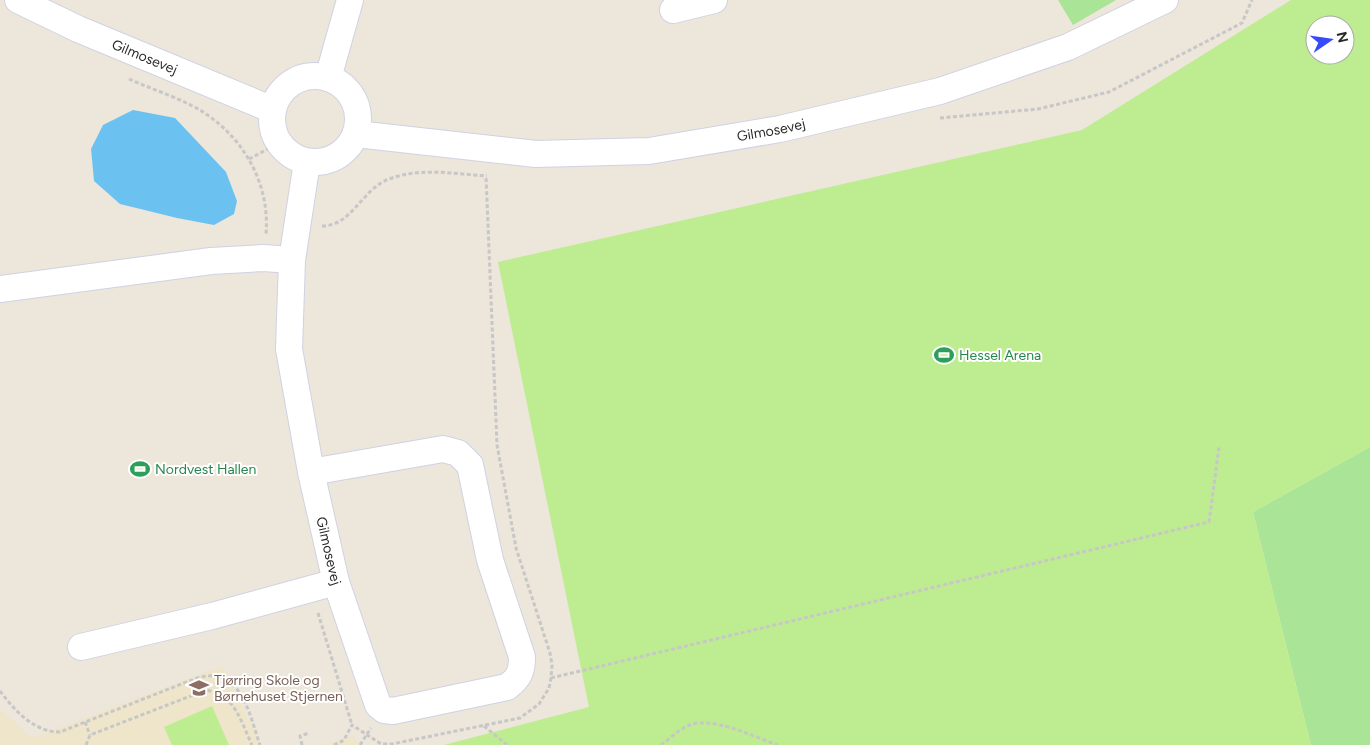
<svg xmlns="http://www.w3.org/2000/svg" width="1370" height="745" font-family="Figtree,sans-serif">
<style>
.education{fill:#eee5ca}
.green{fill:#aae496}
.pitch{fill:#beec91;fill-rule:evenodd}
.water{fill:#6bc2f1}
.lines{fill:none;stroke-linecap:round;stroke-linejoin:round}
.minor-casing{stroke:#d0d2e3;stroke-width:28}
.path{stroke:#c7c7c7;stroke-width:3;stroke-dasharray:4 2.5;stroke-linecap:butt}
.minor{stroke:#fff;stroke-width:26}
.labels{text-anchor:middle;stroke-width:4;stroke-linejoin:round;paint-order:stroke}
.street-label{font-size:14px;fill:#292929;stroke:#fff}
.leisure-label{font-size:14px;fill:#27864d;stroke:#fff;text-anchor:start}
.education-label{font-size:14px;fill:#785e54;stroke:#fff;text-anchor:start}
</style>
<rect width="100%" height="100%" fill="#ece6db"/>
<path class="education" d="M223,666L261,745H0V709L32,738Z
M354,736L358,745H320Z"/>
<path class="green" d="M1058,0H1116L1073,25Z
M1370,447V745H1311L1253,512Z"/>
<path class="pitch" d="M1291,0H1370V447L1253,512L1311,745H444L589,707L498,262L1082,130ZM1315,25H1345V55H1315Z
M212,706L229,745H172L164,727Z"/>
<path class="water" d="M133,110L175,118L226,172L237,201L234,214L214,225L177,218L120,204L94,181L91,149L103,125Z"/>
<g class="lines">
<defs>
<g id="minor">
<path id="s1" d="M18,0L78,29L273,110"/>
<path d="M673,10L714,0"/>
<circle cx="315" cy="119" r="43"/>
<path d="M328,78L350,0"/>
<path id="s2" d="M356,134L536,154L649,151L780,129L940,91L1068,47L1165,0"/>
<path id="s3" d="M307,162L292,260L289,349L311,472L336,582L378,705L384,710L393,711L507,687C519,678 522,672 522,657L490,560L470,465L458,453L443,449L311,472"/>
<path d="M0,289L211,261L263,258L292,260"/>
<path d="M81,647L212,616L336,582"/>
</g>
</defs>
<use href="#minor" class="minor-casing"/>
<path class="path" d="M129,79C151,89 186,100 206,114C246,141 270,186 266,234
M940,118L1038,109L1109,92L1242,23L1252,0
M249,159L279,143
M322,226C352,226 362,189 389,179C421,167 454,174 487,176
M318,613L352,725
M551,678L1209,522L1219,447
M0,691C15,711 34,732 60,732L189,681C195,679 202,676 208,676C243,673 251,720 260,745
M85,722L90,735
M484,726L507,745
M86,745L90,735L206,690C235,694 241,722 252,745
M302,745L300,736L309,733
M334,745L344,740L352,725L381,744H392L520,718L539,704L549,688L551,678L552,665L550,653L516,548L497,445L486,176
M360,745L371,728
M661,745C672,737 684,724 698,723C724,721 754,737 778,745"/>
<use href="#minor" class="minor"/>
</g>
<defs>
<symbol id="stadium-bare" viewBox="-9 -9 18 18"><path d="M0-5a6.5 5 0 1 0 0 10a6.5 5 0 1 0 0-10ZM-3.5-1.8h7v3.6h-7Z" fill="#2e9e5b" stroke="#fff" stroke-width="2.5" paint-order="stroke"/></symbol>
<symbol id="school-bare" viewBox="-9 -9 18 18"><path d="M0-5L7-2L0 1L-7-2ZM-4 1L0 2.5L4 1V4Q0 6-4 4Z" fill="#8d6e63" stroke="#fff" stroke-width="2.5" paint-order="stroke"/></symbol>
</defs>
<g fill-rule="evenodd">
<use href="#stadium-bare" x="930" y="341" width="28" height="28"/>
<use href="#stadium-bare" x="126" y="455" width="28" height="28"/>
<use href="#school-bare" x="185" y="674" width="28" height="28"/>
</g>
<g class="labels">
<g class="street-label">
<text dy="5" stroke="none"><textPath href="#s1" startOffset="139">Gilmosevej</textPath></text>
<text dy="5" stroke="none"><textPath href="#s2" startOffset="418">Gilmosevej</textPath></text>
<text dy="5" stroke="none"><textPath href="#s3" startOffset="394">Gilmosevej</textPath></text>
</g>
<g class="leisure-label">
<text x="959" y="360">Hessel Arena</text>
<text x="155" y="474">Nordvest Hallen</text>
</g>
<g class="education-label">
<text x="214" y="685">Tjørring Skole og<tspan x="214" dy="16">Børnehuset Stjernen</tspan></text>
</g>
</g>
<g transform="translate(1330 40) rotate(77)"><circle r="24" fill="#ffffff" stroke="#a9a9a9"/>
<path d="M0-4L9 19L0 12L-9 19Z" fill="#374bfd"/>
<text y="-8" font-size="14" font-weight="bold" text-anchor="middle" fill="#292929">N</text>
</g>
</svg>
